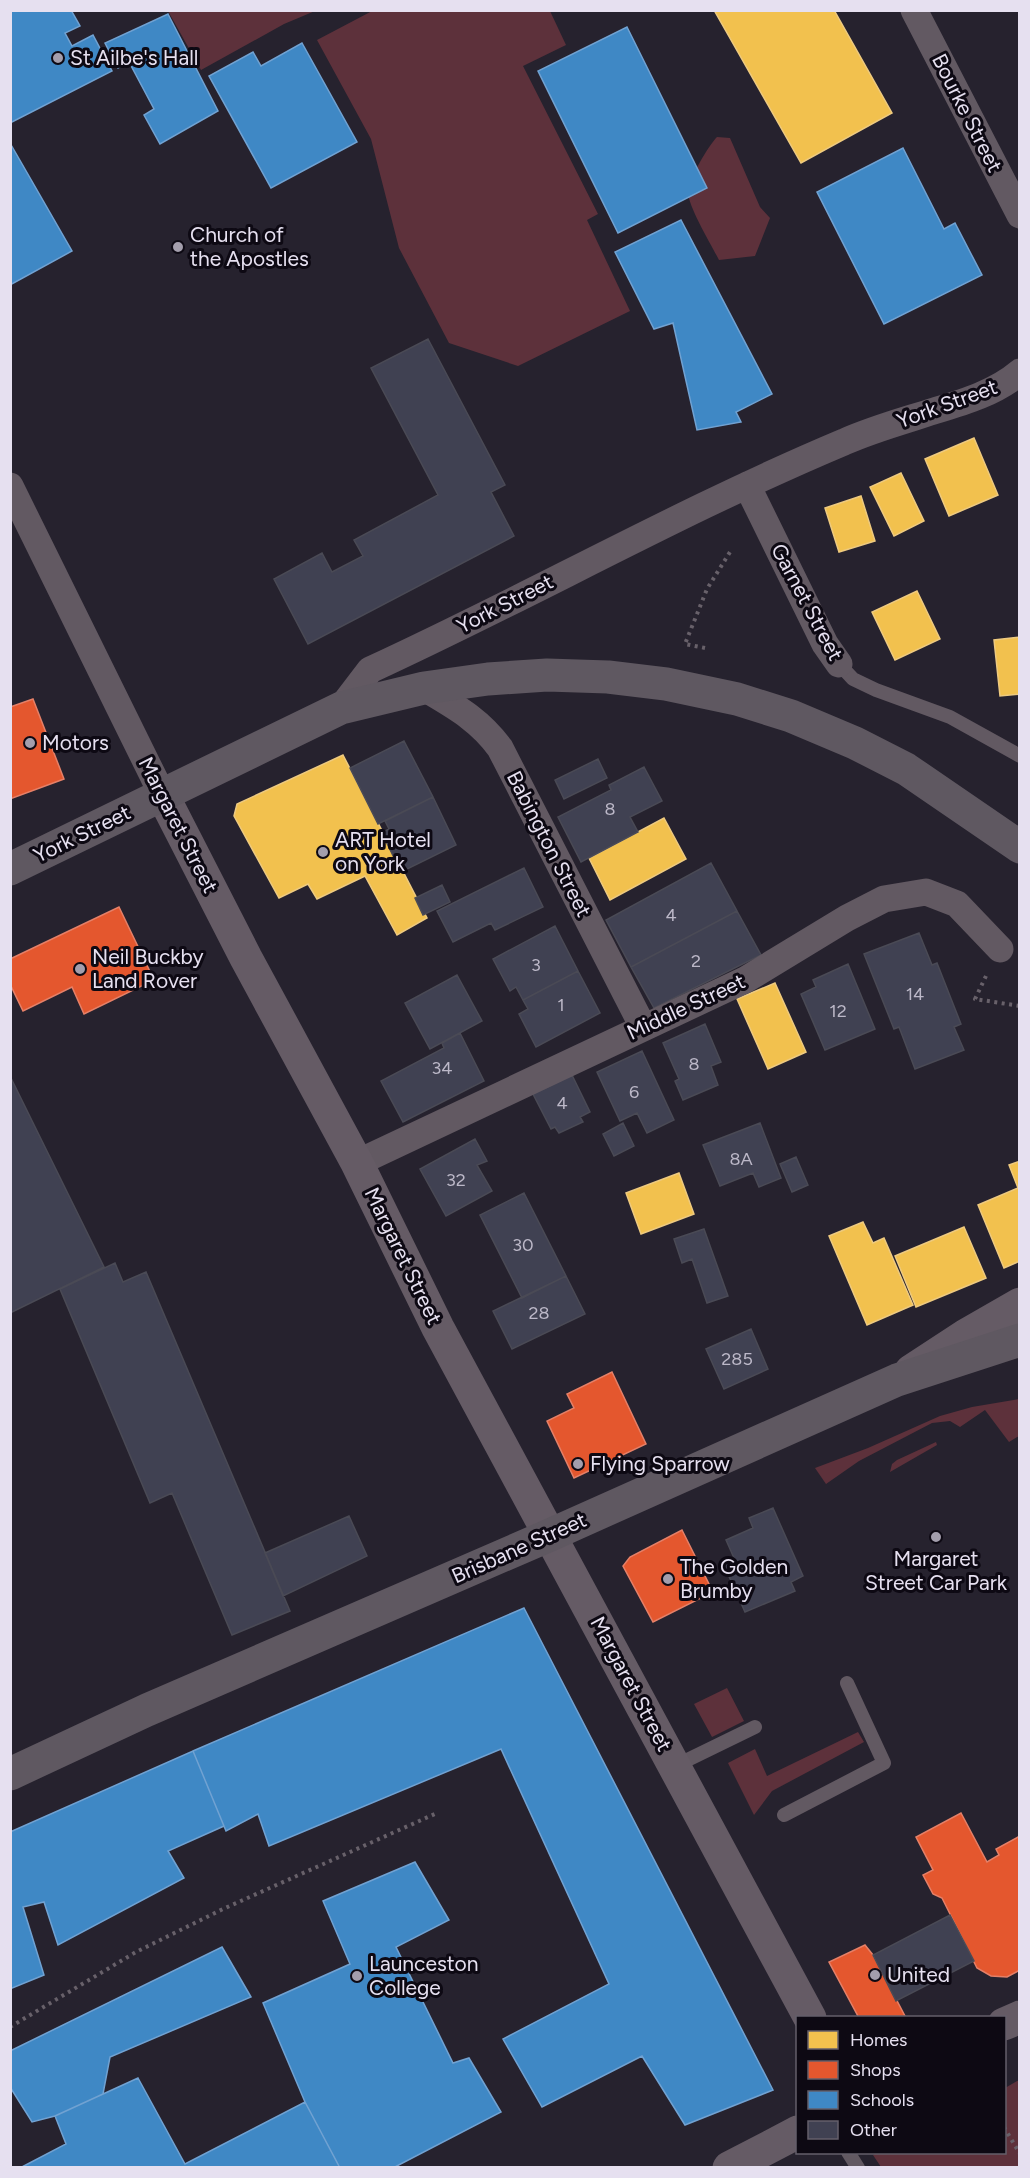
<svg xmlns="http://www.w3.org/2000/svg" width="1030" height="2178" font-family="Figtree,sans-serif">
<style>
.green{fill:#5d313b}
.homes{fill:#f2c14e;stroke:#eeca7f;stroke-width:1.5}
.shops{fill:#e4572e;stroke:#e58068;stroke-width:1.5}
.schools{fill:#3f88c5;stroke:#71a2d2;stroke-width:1.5}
.building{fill:#404152;stroke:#4a4a55;stroke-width:1.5}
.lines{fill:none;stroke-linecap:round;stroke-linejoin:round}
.path{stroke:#68616a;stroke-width:4;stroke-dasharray:3 4.5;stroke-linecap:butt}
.lane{stroke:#625962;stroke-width:14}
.street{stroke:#625962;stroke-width:27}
.secondary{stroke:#655b65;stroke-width:33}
.highway{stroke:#5f5861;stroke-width:33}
.poi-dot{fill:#a39eac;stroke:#0d0913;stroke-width:2}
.labels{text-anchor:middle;stroke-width:6;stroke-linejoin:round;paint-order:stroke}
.number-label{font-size:18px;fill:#bcb8c8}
.poi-label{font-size:21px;fill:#e6e0f0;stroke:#0d0913;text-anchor:start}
.street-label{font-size:21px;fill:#e6e0f0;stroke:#0d0913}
</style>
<rect width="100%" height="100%" fill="#26222e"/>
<path class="green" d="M374,10L550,11L566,45L523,66L598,214L587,220L630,311L518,366L449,343L399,248L371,139L317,40Z
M168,11H315L284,24L201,70Z
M717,137L730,138L760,207L770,218L755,256L719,260C712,246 687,205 688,191C688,180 709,145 717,137Z
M1019,1399V1436L1009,1442L985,1410L960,1427L950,1421L932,1423L859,1461L826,1484L815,1468L868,1448L940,1416L972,1407Z
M936,1442L937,1445L890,1472L892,1464L897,1460Z
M727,1688L744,1721L712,1737L694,1704Z
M858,1732L864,1742L772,1791L754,1815L728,1763L755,1749L767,1776Z
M1019,2080V2167H881L873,2155L879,2152H1004L1005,2088Z"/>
<path class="homes" d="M714,10H834L892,113L801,163Z
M974,438L998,495L949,516L925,459Z
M901,473L924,521L894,536L870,487Z
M861,496L875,541L839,552L825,508Z
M917,591L940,639L895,660L872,612Z
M1020,637V694L1000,696L994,640Z
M343,755L427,918L397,935L365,876L317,899L308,884L279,898L234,816L237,804Z
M664,818L686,859L610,900L589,858Z
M775,983L806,1052L768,1069L737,999Z
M1020,1161V1261L1004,1268L978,1205L1018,1188L1009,1165Z
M679,1173L694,1214L641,1234L626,1193Z
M863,1222L873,1243L884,1238L913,1305L867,1325L829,1236Z
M964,1227L986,1278L916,1307L895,1256Z"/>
<path class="shops" d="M33,699L64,779L10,799V707Z
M119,907L154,980L84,1014L72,987L23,1011L10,984V959Z
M612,1372L646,1444L574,1478L547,1421L574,1408L567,1394Z
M682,1530L713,1592L653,1622L623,1566L630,1557Z
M961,1813L987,1862L999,1855L996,1849L1020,1836V1970L1007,1977L991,1976L977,1968L942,1898L933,1894L923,1875L933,1870L916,1837Z
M865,1945L873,1955L906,2018H859L829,1962Z"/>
<path class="schools" d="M10,10H71L80,26L65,33L72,46L93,35L112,71L10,123Z
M168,14L218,111L160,144L144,115L154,109L129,62L118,68L105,43Z
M627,27L707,188L618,233L538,71Z
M302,43L357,142L271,188L209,76L253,52L261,66Z
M10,143L72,251L10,285Z
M903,148L944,229L955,223L982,275L884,324L817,192Z
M681,220L772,394L736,412L741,422L697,430L673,323L654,329L615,252Z
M524,1608L773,2090L685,2125L642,2056L542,2107L503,2039L609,1984L501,1749L269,1846L258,1814L226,1831L193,1751Z
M193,1751L224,1826L168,1851L184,1878L58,1945L44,1902L23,1907L44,1975L10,1989V1832Z
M415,1862L449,1920L396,1947L453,2063L469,2058L501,2112L393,2168H340L305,2102L263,2003L350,1964L323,1901Z
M222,1947L251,1997L110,2057L103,2094L55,2116L32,2122L10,2087V2051Z
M138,2078L185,2164L305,2102L340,2168H20L66,2144L55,2116Z"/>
<path class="building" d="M428,339L505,485L491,492L514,536L308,644L274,579L322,553L332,572L363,556L354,540L438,495L371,368Z
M404,741L433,797L378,824L350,768Z
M598,759L607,778L564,799L555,780Z
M644,767L662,801L630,817L638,832L581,862L558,817L611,790L609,785Z
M433,797L456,845L401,872L382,833L389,829L385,821Z
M711,863L737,911L631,967L606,920Z
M524,868L543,907L495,930L491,923L453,942L437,911Z
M442,885L450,902L423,915L415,898Z
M737,911L761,955L654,1008L631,967Z
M555,926L578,971L523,1000L516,987L510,991L493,959Z
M919,933L932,965L937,963L961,1024L954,1027L964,1050L915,1069L899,1027L894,1029L864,954Z
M848,964L875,1029L825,1050L801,994L816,987L813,980Z
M578,971L600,1013L536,1047L519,1014L528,1009L523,1000Z
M457,975L482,1021L430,1049L405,1003Z
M705,1024L721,1062L711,1066L718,1085L683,1100L675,1081L679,1079L663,1043Z
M460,1033L484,1081L403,1122L381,1081L444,1048L442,1043Z
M642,1051L674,1120L647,1133L637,1113L620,1121L597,1072Z
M572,1075L590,1112L580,1117L583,1122L559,1133L555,1127L551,1129L533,1094Z
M10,1076L104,1267L10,1313Z
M623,1123L634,1146L614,1156L603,1134Z
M760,1123L781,1178L759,1187L753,1173L720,1186L703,1145Z
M475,1139L487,1161L477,1165L492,1191L446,1216L420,1169Z
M796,1157L808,1185L792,1192L780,1164Z
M524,1193L566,1276L522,1298L480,1215Z
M704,1229L728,1296L707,1303L692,1259L682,1263L674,1239Z
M115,1263L123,1282L146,1272L290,1611L232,1635L172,1493L150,1503L60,1289Z
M566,1276L585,1314L512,1349L493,1311Z
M751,1329L768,1369L724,1389L706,1349Z
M773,1508L803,1576L791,1582L795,1591L745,1612L723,1563L734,1558L726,1540L753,1528L749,1518Z
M349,1516L367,1556L283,1596L265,1553Z
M950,1915L974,1961L896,2001L873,1955Z"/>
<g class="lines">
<path class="path" d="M705,648L685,644L707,589L730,552
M986,976L975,999L1020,1006
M10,2027L136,1952L223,1909L437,1813
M1004,2127L1020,2154"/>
<path class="lane" d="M839,664L853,679L876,690L950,717L1020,756
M675,1766L755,1727
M784,1815L884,1763L847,1683
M848,2152L858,2168"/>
<path class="street" d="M914,10L1020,215
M747,485L825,644L839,664
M10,486L162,794
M424,688C454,706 479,719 500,748L643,1027
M341,708L370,670C529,597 682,510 844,442C873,429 903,421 934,411C964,402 995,393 1020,372
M357,1163L745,980L847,918L884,899L926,892L957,904L1000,949"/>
<path class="secondary" d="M162,794L246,958L357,1163L438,1328L810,2018
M911,1371L966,1335L1020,1304
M1004,2024L1020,2017
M729,2168L798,2132"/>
<path class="highway" d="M10,869L341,708L424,688L488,679L547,675L608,677L666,684L737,699L791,716L855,743L906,769L1020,847
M10,1774L147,1710L550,1535L897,1380L1020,1340"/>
</g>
<g class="poi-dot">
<circle cx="58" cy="58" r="6"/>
<circle cx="178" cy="247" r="6"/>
<circle cx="30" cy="743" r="6"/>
<circle cx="323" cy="852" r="6"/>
<circle cx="80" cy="969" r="6"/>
<circle cx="578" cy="1464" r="6"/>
<circle cx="936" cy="1537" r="6"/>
<circle cx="668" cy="1579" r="6"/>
<circle cx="875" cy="1975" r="6"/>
<circle cx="357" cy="1976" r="6"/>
</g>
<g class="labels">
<g class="number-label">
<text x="610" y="815">8</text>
<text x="671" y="921">4</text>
<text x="696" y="967">2</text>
<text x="536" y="971">3</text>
<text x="915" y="1000">14</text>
<text x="561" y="1011">1</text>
<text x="838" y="1017">12</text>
<text x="694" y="1070">8</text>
<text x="442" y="1074">34</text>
<text x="634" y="1098">6</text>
<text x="562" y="1109">4</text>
<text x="741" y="1165">8A</text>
<text x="456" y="1186">32</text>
<text x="523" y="1251">30</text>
<text x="539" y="1319">28</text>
<text x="737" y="1365">285</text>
</g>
<g class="poi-label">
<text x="70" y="65">St Ailbe's Hall</text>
<text x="190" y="242">Church of<tspan x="190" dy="24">the Apostles</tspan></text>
<text x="42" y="750">Motors</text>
<text x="335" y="847">ART Hotel<tspan x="335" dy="24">on York</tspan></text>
<text x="92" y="964">Neil Buckby<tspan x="92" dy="24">Land Rover</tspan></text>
<text x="590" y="1471">Flying Sparrow</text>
<text x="936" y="1566" text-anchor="middle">Margaret<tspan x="936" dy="24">Street Car Park</tspan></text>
<text x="680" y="1574">The Golden<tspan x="680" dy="24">Brumby</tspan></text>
<text x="369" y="1971">Launceston<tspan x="369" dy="24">College</tspan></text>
<text x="887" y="1982">United</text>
</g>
<g class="street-label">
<text transform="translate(967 113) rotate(63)" y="7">Bourke Street</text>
<text transform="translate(947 404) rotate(-20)" y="7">York Street</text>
<text transform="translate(807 602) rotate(62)" y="7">Garnet Street</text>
<text transform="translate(505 604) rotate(-27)" y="7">York Street</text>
<text transform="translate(178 825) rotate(63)" y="7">Margaret Street</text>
<text transform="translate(82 834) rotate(-26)" y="7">York Street</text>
<text transform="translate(549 844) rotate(63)" y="7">Babington Street</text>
<text transform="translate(686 1007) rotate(-25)" y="7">Middle Street</text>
<text transform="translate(403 1256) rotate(64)" y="7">Margaret Street</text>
<text transform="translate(519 1548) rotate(-24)" y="7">Brisbane Street</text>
<text transform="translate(631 1684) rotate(62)" y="7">Margaret Street</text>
</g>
</g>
<rect width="1030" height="2178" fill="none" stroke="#e6e0f0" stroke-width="24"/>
<rect x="796" y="2016" width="210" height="138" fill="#0d0913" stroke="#645f6b" stroke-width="1.5"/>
<rect x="808" y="2031" width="30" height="18" fill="#f2c14e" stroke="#645f6b" stroke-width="1.5"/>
<text x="850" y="2046" font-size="18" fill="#e6e0f0">Homes</text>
<rect x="808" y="2061" width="30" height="18" fill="#e4572e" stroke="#645f6b" stroke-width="1.5"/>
<text x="850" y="2076" font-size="18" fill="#e6e0f0">Shops</text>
<rect x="808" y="2091" width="30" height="18" fill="#3f88c5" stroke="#645f6b" stroke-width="1.5"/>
<text x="850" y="2106" font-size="18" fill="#e6e0f0">Schools</text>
<rect x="808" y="2121" width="30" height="18" fill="#404152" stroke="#645f6b" stroke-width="1.5"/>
<text x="850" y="2136" font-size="18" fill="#e6e0f0">Other</text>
</svg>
